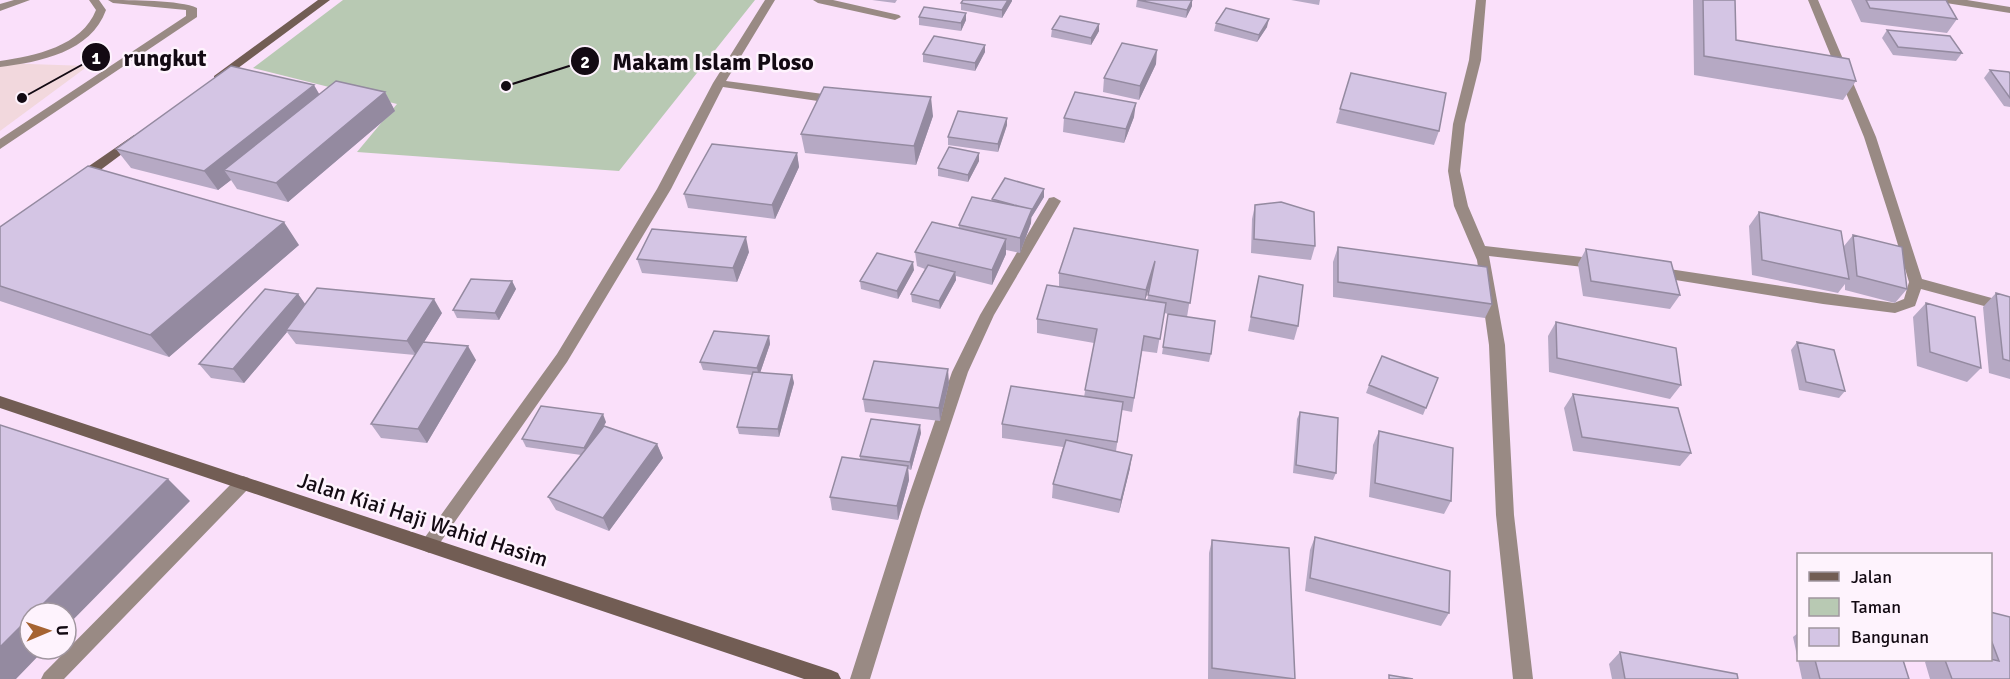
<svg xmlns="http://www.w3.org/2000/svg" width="2010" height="679" font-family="Signika,sans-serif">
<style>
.industrial{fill:#f2d8dd}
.green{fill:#b8c9b3}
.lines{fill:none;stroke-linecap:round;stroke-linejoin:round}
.lane{fill:#998a84;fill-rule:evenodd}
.street{fill:#998a84;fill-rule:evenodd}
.secondary{fill:#725d54;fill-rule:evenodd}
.wall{fill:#b6a9c4;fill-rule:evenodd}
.shaded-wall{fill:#948aa0}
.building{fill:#d4c5e4;stroke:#948aa0;stroke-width:1.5}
.labels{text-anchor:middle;stroke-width:5;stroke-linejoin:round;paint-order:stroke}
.street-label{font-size:22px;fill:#130a13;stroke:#fef3fd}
.leader{fill:none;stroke:#130a13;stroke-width:2}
.callout-dot{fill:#130a13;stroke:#fef3fd;stroke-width:2}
.mark-label{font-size:18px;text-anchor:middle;font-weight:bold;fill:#fff}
.callout-label{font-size:24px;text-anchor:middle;font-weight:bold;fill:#130a13;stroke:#fef3fd;stroke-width:5;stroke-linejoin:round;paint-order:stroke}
</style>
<rect width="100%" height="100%" fill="#fae0fa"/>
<path class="industrial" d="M0,63L88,66L0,131Z"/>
<path class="green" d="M343,0H755L619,171L357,152L397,104L253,68Z"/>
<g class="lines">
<path class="lane" d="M14,0H30L0,11V4Z
M89,0H99L106,10C91,52 40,62 0,67V61C35,56 82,46 96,10Z
M108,0C129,0 181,0 197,8V17L0,149V139L186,16V10L113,3Z
M243,476L249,478L251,483L249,488L64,679H41L44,673L237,478Z"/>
<path class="street" d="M765,0H775L726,81L838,96L844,100L838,104L723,87L671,189L567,362L435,550L429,553L423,550L420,545L423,540L557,354L657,189L713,83Z
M813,0H833L899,15L901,17L895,20L818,3Z
M1476,0H1486L1481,60L1465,124L1460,171L1468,206L1485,246L1600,259L1607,264L1600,269L1489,256L1505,345L1514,515L1533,679H1513L1496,515L1489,345L1477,260L1454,206L1448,171L1453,124L1469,60Z
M1808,0H1818L1876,137L1922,279L2010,303V313L1921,289L1915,306L1895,313L1823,304L1651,276L1649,272L1651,268L1656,267L1894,303L1904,299L1909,282L1889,215L1864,137Z
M1941,0H1967L2010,7V13L1946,3Z
M1054,197L1061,201L994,315L968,372L922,510L870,679H850L904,510L952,372L980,315L1049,198Z"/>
<path class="secondary" d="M318,0H330L222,80H214V76Z
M134,135L138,136L140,139L138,142L83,183H73L71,180L73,177Z
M0,396L831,670L838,673L841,679H804L0,408Z"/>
</g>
<path class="wall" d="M872,0H897L895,3Z
M1137,0L1192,6L1186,18L1136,7Z
M1291,0H1320L1319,5Z
M1693,0H1735L1736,40L1856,81L1843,100L1694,75Z
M1851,0H1946L1957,19L1947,33L1861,22Z
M1012,1L1002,18L961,10V3Z
M919,17L966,20L961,31L919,25Z
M1216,23L1267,27L1257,42L1214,31Z
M1052,29L1099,31L1091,45L1051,37Z
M1887,30L1962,53L1956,61L1893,55L1882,38Z
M985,45V52L975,71L923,62V54Z
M1156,64L1139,100L1103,92L1104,78Z
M1990,70L2010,74V107L2004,106L1984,78Z
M385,92L395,111L288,202L237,189L231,180L218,190L131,168L116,149L319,94Z
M1340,109L1439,131L1434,145L1336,123Z
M933,116L916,165L805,153L801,134Z
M1134,117L1124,143L1063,132L1064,118Z
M1007,118V125L998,152L948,145V137Z
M797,153L799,167L775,219L688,208L684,194Z
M979,153V161L968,182L938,176V168Z
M1044,189V197L1031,218V223L1020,253L1006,250V254L992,285L956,276V280L940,309L912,302L911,294L925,269L917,266L915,252L959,229V225L992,201V199Z
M1255,205L1315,246L1311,260L1251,253L1252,219Z
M1759,212L1844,246L1853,235L1907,289L1895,303L1845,290V284L1838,293L1752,275L1749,226Z
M0,227L299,245L169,357L0,301Z
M1338,247L1492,304L1485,318L1333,297V262Z
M1586,249L1680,295L1670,309L1583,296L1578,264Z
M1198,250L1187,317L1211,354L1209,362L1162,354L1168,314L1179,316L1164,313L1157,353L1142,351L1132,412L1122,410L1116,451L1130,468L1119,513L1052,498L1053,484L1063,447L1002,438V424L1084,397L1094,343L1037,333V319L1059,287V273ZM1150,285L1147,301L1145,300Z
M749,252L737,282L642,273L637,259Z
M914,270L898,299L861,289L860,281Z
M1259,276L1298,326L1294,340L1248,331Z
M512,281L516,289L499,320L457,318L453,310Z
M1996,293L2010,297V379L1989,373L1983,307Z
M298,294L305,304L442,313L424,342L476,360L427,443L381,438L371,424L415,355L296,344L287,332L244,383L211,378L199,364Z
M1926,303L1981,368L1967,382L1917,366L1913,317Z
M1556,322L1681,385L1670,399L1549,372L1548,336Z
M769,336L770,344L760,373L792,375L794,383L779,437L739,434L737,427L752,375L703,370L700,362Z
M1797,342L1845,391L1839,398L1799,390L1791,350Z
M1438,378L1423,415L1366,393L1369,385Z
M949,383L940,421L865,412L863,399Z
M1573,394L1691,453L1680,466L1573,451L1564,408Z
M1300,412L1336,473L1333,480L1293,473L1297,419Z
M606,422L603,427L657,444L663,458L609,531L556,510L548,497L581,455L526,447L522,439Z
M1379,431L1451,501L1444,514L1369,497L1373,445Z
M921,433L911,470L908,469L909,480L898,520L832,510L830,497L860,460V456Z
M1315,537L1449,613L1441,626L1305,591L1310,550Z
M1212,540L1295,679H1208L1209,553Z
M1990,612L2010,679H1930L1925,662L1927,660H1990Z
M1798,633V660H1903L1909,679H1802L1793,637Z
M1620,652L1738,679H1612L1609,664Z"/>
<path class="shaded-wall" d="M1008,0H1012V1L1002,18V10Z
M1192,0V6L1186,18L1187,10Z
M966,13V20L961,31V23Z
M1269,19L1267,27L1257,42L1259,35Z
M1099,24V31L1091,45V38Z
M985,45V52L975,71V63Z
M1157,50L1156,64L1139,100L1140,86Z
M314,85L325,104L224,170L231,180L218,190L204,171Z
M385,92L395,111L288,202L276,183Z
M931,97L933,116L916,165L914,146Z
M1136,103L1134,117L1124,143L1126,129Z
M1007,118V125L998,152V144Z
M797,153L799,167L775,219L772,205Z
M979,153V161L968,182V175Z
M1044,189V197L1031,218L1032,210Z
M1032,209L1031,223L1020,253V238Z
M284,222L299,245L169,357L150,335Z
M746,237L749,252L737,282L733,268Z
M1006,239V254L992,285V270Z
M1155,261L1153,275L1144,304L1146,290Z
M913,262L914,270L898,299L897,291Z
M955,272L956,280L940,309L939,301Z
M512,281L516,289L499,320L495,313Z
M298,294L308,308L286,330L287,332L244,383L233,369Z
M434,299L442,313L416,355L407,341Z
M769,336L770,344L759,376L757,368Z
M468,346L476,360L427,443L418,429Z
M948,369L949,383L940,421L939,408Z
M792,375L794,383L779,437L778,429Z
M603,414L606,422L588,456L584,448Z
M920,425L921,433L911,470L910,462Z
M657,444L663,458L609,531L603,518Z
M1132,455L1130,468L1119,513L1121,500Z
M908,466L909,480L898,520L897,506Z
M168,479L190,501L66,627V613H34Z
M30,617V649H45L16,679H0V647Z"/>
<path class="building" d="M963,0H1008L1002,10L961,3Z
M1138,0H1192L1187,10Z
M1703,0H1735L1736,40L1849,59L1856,81L1704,56Z
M1866,0H1946L1957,19L1870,8Z
M924,7L966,13L961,23L919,17Z
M1226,8L1269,19L1259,35L1216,23Z
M1060,16L1099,24L1091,38L1052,29Z
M1887,30L1950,36L1962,53L1898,47Z
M934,36L985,45L975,63L923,54Z
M1122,43L1157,50L1140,86L1104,78Z
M231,66L314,85L204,171L116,149Z
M1990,70L2009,72L2010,74V98Z
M1351,73L1446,93L1439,131L1340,109Z
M336,81L385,92L276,183L224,170Z
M824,87L931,97L914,146L801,134Z
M1075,92L1136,103L1126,129L1064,118Z
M958,111L1007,118L998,144L948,137Z
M712,144L797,153L772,205L684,194Z
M949,147L979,153L968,175L938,168Z
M88,166L284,222L150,335L0,286V227Z
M1005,178L1044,189L1032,210V209L1014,205L992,199Z
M972,197L1032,209L1020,238L959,225Z
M1281,202L1314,212L1315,246L1254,239L1255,205Z
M1759,212L1841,231L1849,279L1762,260Z
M932,222L1006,239L992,270L915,252Z
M1074,228L1198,250L1190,303L1148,295L1155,261L1146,290L1059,273Z
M652,229L746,237L733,268L637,259Z
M1853,235L1902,247L1907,289L1857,276Z
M1338,247L1487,267L1492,304L1338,282Z
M1586,249L1671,262L1680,295L1591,281Z
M877,253L913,262L897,291L860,281Z
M928,265L955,272L939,301L911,294Z
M1259,276L1303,285L1298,326L1251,317Z
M471,279L512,281L495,313L453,310Z
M1047,285L1166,303L1160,339L1144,336L1134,398L1085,390L1097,329L1037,319Z
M317,288L434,299L407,341L286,330Z
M265,289L298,294L233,369L199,364Z
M1996,293L2010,297V361L2003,359Z
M1926,303L1975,317L1981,368L1930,352Z
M1168,314L1215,321L1211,354L1163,347Z
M1556,322L1676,348L1681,385L1557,358Z
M714,331L769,336L757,368L700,362Z
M423,342L468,346L418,429L371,424Z
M1797,342L1834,350L1845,391L1806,382Z
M1382,356L1438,378L1426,408L1369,385Z
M874,361L948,369L939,408L863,399Z
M753,372L792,375L778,429L737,427Z
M1011,386L1123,402L1117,442L1002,424Z
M1573,394L1678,408L1691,453L1582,437Z
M541,406L603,414L584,448L522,439Z
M1300,412L1338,418L1336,473L1296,465Z
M871,419L920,425L910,462L860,456Z
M0,425L168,479L34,613H30V617L0,647Z
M604,426L657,444L603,518L548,497Z
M1379,431L1453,448L1451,501L1375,483Z
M1066,440L1132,455L1121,500L1053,484Z
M842,457L908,466L897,506L830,497Z
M1315,537L1450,571L1449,613L1310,578Z
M1212,540L1289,548L1295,679L1212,668Z
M1990,612L2010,617V679H1952L1945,660L1990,659L1999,661L1990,637Z
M1620,652L1737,674L1738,679H1625Z
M1815,660H1903L1909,679H1820Z
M1389,675L1413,679H1389Z"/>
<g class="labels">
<g class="street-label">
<text transform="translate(423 519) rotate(18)" y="8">Jalan Kiai Haji Wahid Hasim</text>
</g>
</g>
<path class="leader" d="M22 98L96 57M506 86L585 61"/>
<g class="callout-dot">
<circle cx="22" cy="98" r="6"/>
<circle cx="506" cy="86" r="6"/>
<circle cx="96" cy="57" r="15"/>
<circle cx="585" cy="61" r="15"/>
</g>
<g class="mark-label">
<text x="96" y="64">1</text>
<text x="585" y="68">2</text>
</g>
<g class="callout-label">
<text x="165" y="66">rungkut</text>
<text x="713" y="70">Makam Islam Ploso</text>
</g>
<rect x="1797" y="553" width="195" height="108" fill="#fef3fd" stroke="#a0969f" stroke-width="1.5"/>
<rect x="1809" y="572" width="30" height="9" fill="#725d54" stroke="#a0969f" stroke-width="1.5"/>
<text x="1851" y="583" font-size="18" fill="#130a13">Jalan</text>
<rect x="1809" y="598" width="30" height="18" fill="#b8c9b3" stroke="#a0969f" stroke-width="1.5"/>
<text x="1851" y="613" font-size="18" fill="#130a13">Taman</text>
<rect x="1809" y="628" width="30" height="18" fill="#d4c5e4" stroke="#a0969f" stroke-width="1.5"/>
<text x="1851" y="643" font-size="18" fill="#130a13">Bangunan</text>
<g transform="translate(48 631) rotate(88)"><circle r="28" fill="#fef3fd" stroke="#a0969f" stroke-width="1.5"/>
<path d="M0-4.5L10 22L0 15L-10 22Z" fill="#a66332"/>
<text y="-9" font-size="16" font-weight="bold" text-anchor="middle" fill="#130a13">U</text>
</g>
</svg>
